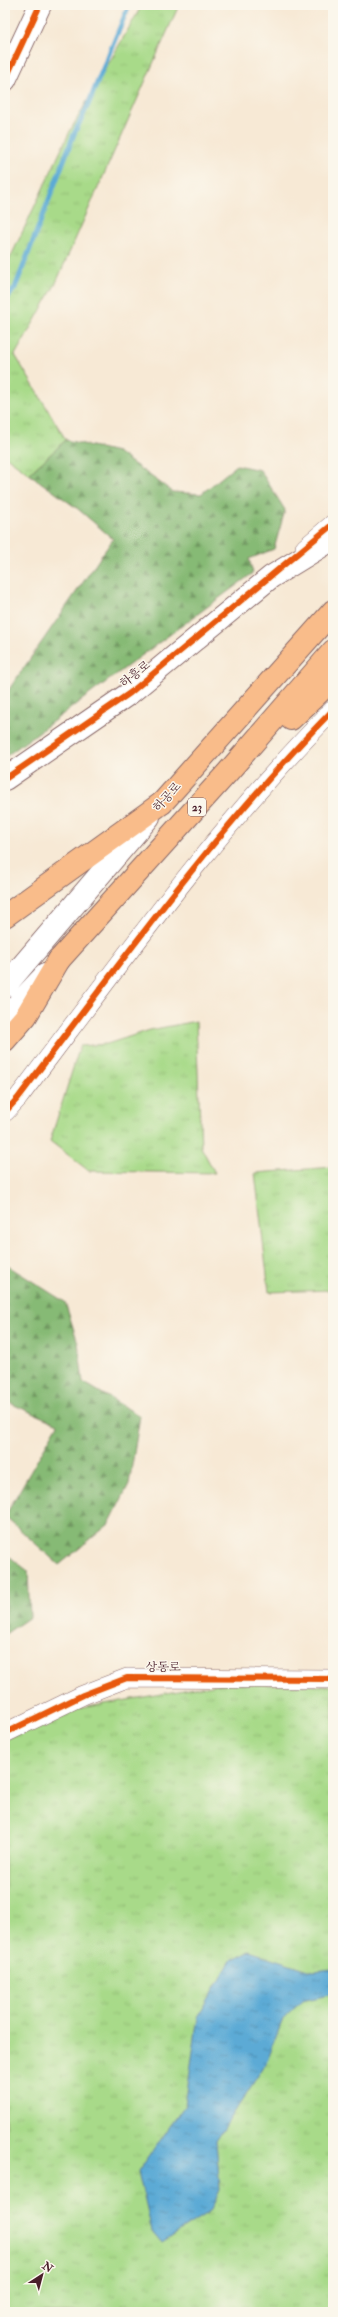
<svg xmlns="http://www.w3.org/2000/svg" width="338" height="2317" font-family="'IM FELL Double Pica','Noto Serif KR',serif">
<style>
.grass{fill:url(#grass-tufts);stroke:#797c5a}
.forest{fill:url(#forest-firs);stroke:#686c50}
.water{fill:url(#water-ripples);stroke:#526480}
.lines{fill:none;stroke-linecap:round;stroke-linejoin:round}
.stream{stroke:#5baad5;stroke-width:5}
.minor-casing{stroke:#876666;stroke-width:20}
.tertiary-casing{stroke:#876666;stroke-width:24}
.primary-casing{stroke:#876666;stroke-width:24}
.trunk-casing{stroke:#876666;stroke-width:24}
.minor{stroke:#fff;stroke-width:19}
.tertiary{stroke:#fff;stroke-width:22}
.primary{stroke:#f9bc8a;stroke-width:22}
.trunk{stroke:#f9bc8a;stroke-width:22}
.cycleway-casing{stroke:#fbf7ec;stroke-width:8}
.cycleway{stroke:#e8590c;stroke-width:6}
.labels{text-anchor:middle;stroke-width:3;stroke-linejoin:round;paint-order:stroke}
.shield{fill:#fbf7ec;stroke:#7f6065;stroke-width:1}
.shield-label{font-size:11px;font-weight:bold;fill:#4a1f2b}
.street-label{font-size:12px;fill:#4a1f2b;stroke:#fbf7ec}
</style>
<defs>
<pattern id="grass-tufts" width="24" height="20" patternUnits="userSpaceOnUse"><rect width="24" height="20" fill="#a8da89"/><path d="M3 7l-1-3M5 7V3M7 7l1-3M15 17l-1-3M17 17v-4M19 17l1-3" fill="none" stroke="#92bb76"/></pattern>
<pattern id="forest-firs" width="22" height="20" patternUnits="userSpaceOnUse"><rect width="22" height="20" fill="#86ba75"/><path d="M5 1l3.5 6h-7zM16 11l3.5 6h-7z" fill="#709760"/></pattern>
<pattern id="water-ripples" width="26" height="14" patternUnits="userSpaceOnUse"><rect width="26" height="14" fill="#5baad5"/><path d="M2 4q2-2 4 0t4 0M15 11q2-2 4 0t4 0" fill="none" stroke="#4d8aad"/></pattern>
</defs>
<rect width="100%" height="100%" fill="#fbf7ec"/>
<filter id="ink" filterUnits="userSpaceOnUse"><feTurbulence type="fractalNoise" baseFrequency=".025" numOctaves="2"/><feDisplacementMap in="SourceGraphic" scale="8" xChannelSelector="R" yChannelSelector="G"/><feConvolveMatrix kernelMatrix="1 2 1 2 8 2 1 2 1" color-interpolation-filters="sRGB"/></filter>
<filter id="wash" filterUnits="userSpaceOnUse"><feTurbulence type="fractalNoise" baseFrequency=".012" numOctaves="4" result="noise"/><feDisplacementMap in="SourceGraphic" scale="16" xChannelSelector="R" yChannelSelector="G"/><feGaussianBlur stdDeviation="0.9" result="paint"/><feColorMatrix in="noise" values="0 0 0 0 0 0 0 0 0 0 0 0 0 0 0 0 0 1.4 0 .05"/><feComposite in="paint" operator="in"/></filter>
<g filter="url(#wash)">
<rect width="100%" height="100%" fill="#f7e9d5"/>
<path class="grass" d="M142,5H179L55,285L15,355L66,440L29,474L5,456V269L70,131Z
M196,1021L201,1147L215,1173L89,1171L50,1141L80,1046L107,1044L150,1030Z
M333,1167V1290L269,1292L255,1173Z
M223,1683L333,1686V2312H5V1740L48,1714Z"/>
<path class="forest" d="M66,440L117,452L173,492L201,494L237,465L260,470L285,510L274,549L249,559L253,573L5,757V695L113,539L78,509L29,474Z
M5,1264L65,1302L78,1343L83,1382L140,1416L129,1484L109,1524L59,1565L5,1516L58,1424L5,1401Z
M5,1553L28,1571L30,1617L5,1634Z"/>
<path class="water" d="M249,1951L312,1971L333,1969V1994L302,2001L283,2019L266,2063L216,2141L220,2190L210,2212L162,2243L152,2231L138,2172L185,2105L198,2017L231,1960Z"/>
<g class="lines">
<path class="stream" d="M5,301L15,288L74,134L88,105L129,5"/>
</g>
</g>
<g filter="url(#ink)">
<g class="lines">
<defs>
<path id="minor" d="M305,548L333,524
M5,1112L18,1098C119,965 216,829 333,710
M5,1733L83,1695L127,1678L333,1679"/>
<path id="tertiary" d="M5,80L40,5
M5,779L130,693L271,577L333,539
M5,986L149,817
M5,1018L45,975"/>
<path id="primary" d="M291,719L333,679
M162,803L333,611
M59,960L228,772L333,651"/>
<path id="trunk" d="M5,916L162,803
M5,1040L26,1016L59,960"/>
</defs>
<use href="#minor" class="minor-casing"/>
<use href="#tertiary" class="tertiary-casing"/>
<use href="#primary" class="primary-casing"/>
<use href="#trunk" class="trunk-casing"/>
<use href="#minor" class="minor"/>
<use href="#tertiary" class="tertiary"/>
<use href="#primary" class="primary"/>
<use href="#trunk" class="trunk"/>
<defs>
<path id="cycleway" d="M5,80L40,5
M5,779L130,693L333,524
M5,1112L18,1098C119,965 216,829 333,710
M5,1733L83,1695L127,1678L333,1679"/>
</defs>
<use href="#cycleway" class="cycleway-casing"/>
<use href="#cycleway" class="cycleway"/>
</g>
</g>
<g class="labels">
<rect class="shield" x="188" y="798" width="18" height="18" rx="3"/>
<g class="shield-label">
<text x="197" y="811">23</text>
</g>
<g class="street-label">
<text transform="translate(135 674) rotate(-39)" y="4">하흥로</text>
<text transform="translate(167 797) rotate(-48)" y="4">하공로</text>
<text x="163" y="1671">상동로</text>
</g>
</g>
<rect width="338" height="2317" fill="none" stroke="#fbf7ec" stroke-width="20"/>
<g transform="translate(42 2275) rotate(36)" stroke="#fbf7ec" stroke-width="3" paint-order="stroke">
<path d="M0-3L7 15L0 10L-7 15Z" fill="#4a1f2b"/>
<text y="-6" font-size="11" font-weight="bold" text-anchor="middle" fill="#4a1f2b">N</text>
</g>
</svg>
